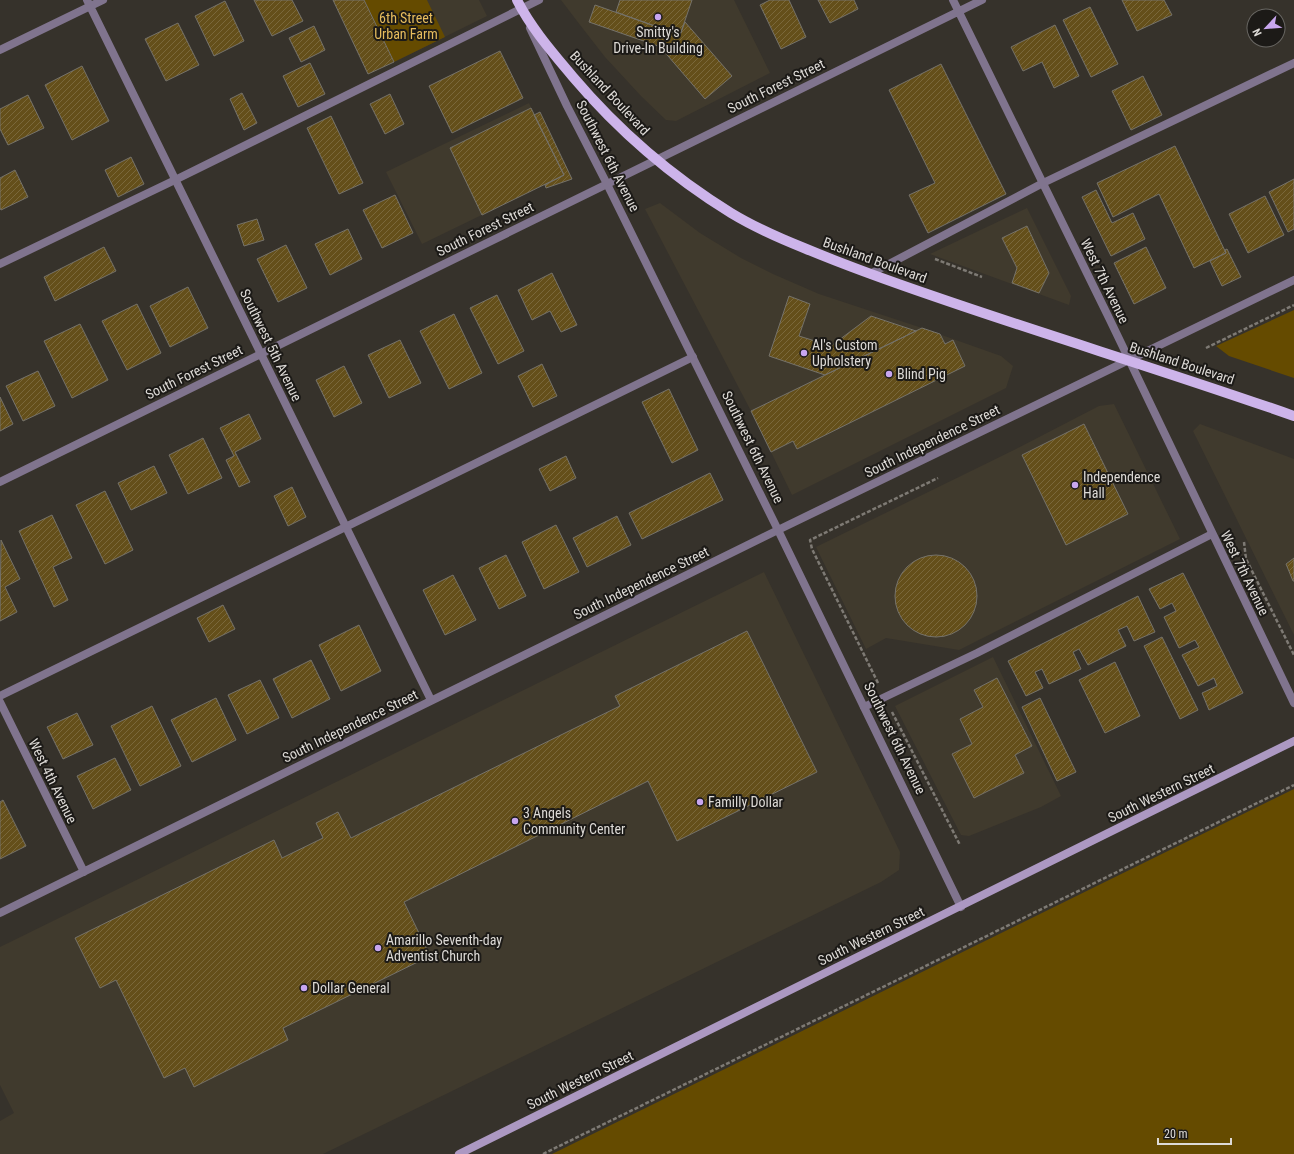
<svg xmlns="http://www.w3.org/2000/svg" width="1294" height="1154" font-family="'Roboto Condensed',sans-serif">
<style>
.built{fill:#403a2d}
.green{fill:#654b00}
.building{fill:url(#building-hatch);stroke:#75726a}
.lines{fill:none;stroke-linecap:round;stroke-linejoin:round}
.path{stroke:#7e7a74;stroke-width:2.5;stroke-dasharray:4 2;stroke-linecap:butt}
.service{stroke:#80748e;stroke-width:8}
.minor{stroke:#80748e;stroke-width:8}
.tertiary{stroke:#80748e;stroke-width:8}
.secondary{stroke:#ac98c2;stroke-width:8}
.primary{stroke:#cdb4ea;stroke-width:10}
.poi-dot{fill:#c8a6ef;stroke:#1c1a17;stroke-width:1.5}
.labels{text-anchor:middle;stroke-width:4;stroke-linejoin:round;paint-order:stroke}
.park-label{font-size:14px;fill:#e6bc5d;stroke:#1c1a17}
.poi-label{font-size:14px;fill:#dddad6;stroke:#1c1a17;text-anchor:start}
.street-label{font-size:14px;fill:#dddad6;stroke:#1c1a17}
</style>
<defs>
<pattern id="building-hatch" width="6" height="6" patternUnits="userSpaceOnUse"><rect width="6" height="6" fill="#644f1a"/><path d="M-1 1l2-2M0 6l6-6M5 7l2-2" fill="none" stroke="#7a683b"/></pattern>
</defs>
<rect width="100%" height="100%" fill="#36322b"/>
<path class="built" d="M364,0H479L487,16L394,62Z
M561,0H734L770,73L676,121L666,120L641,96L605,57L577,21Z
M529,103L564,175L422,244L386,172Z
M660,203L700,233L741,258L773,274L819,294L922,328L1001,356L1013,366L1006,388L792,495L751,411L645,209Z
M1027,208L1071,296L1069,305L930,254Z
M1114,404L1180,539L959,650L886,638L866,649L816,547L1016,449L1099,406Z
M1200,424L1294,459V635L1193,431Z
M764,572L900,852L899,870L881,882L323,1154H0V1121L14,1113L0,1085V947Z
M993,657L1061,796L1041,807L969,836L961,835L895,706Z"/>
<path class="green" d="M364,0H427L445,37L394,62Z
M1294,310V378L1229,356L1216,346Z
M1294,789V1154H552Z"/>
<path class="building" d="M254,0H292L303,21L272,36Z
M333,0H364L394,62L368,74Z
M620,0H692L680,35L616,12Z
M770,0H789L806,37L781,49L760,5Z
M818,0H854L858,9L830,23Z
M1122,0H1164L1172,15L1137,31Z
M225,1L244,41L214,56L195,16Z
M595,5L680,35L685,22L732,76L705,99L662,49L658,46L589,22Z
M1090,7L1118,64L1091,77L1063,20Z
M178,23L199,65L166,81L145,39Z
M1055,25L1079,76L1054,88L1042,62L1023,71L1011,47Z
M314,26L325,50L301,62L289,38Z
M500,51L523,98L452,133L429,86Z
M310,63L325,94L298,107L283,76Z
M941,64L1006,194L928,233L909,195L935,183L889,90Z
M82,66L109,121L72,140L45,85Z
M1143,76L1162,115L1131,130L1112,91Z
M242,93L257,123L244,130L230,99Z
M390,94L404,124L385,134L370,104Z
M28,95L44,128L8,145L0,129V109Z
M531,108L564,175L482,215L450,148Z
M540,112L572,179L546,188L545,185L564,175L534,115Z
M331,116L363,183L339,194L307,128Z
M1175,146L1226,253L1194,268L1159,194L1113,217L1097,183Z
M131,157L144,184L118,197L105,170Z
M15,170L28,197L1,210L0,208V178Z
M1294,179V229L1288,232L1269,192Z
M1096,190L1112,223L1133,213L1145,239L1111,256L1082,197Z
M395,195L413,233L382,248L363,210Z
M1265,196L1284,235L1248,253L1229,214Z
M257,219L264,240L244,246L237,225Z
M1027,226L1049,273L1039,293L1012,283L1017,268L1002,238Z
M348,229L362,259L330,275L315,244Z
M286,245L307,288L278,302L257,259Z
M104,247L116,271L55,301L44,277Z
M1146,247L1166,288L1134,304L1114,263Z
M1227,249L1241,277L1222,286L1210,261L1226,253L1225,250Z
M552,273L577,325L561,332L550,311L532,320L518,290Z
M188,287L208,328L170,347L150,306Z
M497,295L524,351L498,364L470,308Z
M789,296L810,304L799,336L831,346L871,316L916,331L825,375L769,356Z
M137,304L161,353L127,370L102,321Z
M454,314L482,373L449,389L420,331Z
M80,324L108,380L72,398L44,341Z
M922,328L940,334L945,344L953,340L965,366L797,449L793,441L771,452L751,411Z
M400,340L421,383L389,398L368,355Z
M542,364L557,396L533,407L518,376Z
M344,366L362,403L334,417L316,380Z
M38,371L55,406L23,421L6,386Z
M669,389L698,450L672,463L642,402Z
M0,397L13,424L0,431Z
M249,414L261,439L235,452L250,482L239,487L226,460L234,456L220,428Z
M1084,424L1128,514L1066,545L1022,455Z
M203,438L222,478L188,494L169,455Z
M566,456L576,478L550,491L539,469Z
M154,466L167,493L131,510L118,483Z
M710,473L723,500L642,539L629,513Z
M292,487L306,517L288,526L274,496Z
M105,491L133,550L105,564L76,505Z
M52,515L72,558L53,567L68,600L54,607L19,531Z
M617,516L631,545L587,567L573,538Z
M556,525L579,572L544,589L522,542Z
M1,540L20,579L5,587L17,612L0,621Z
M895 596a41 41 0 1 1 82 0a41 41 0 1 1-82 0Z
M506,555L526,596L499,609L479,568Z
M1294,558V581H1293L1286,564Z
M1183,573L1243,693L1209,710L1202,693L1217,686L1214,678L1198,686L1182,655L1199,647L1195,640L1179,648L1164,617L1176,611L1172,603L1160,609L1149,589Z
M453,575L476,620L445,635L423,590Z
M1138,596L1155,632L1134,641L1127,626L1118,630L1126,646L1088,665L1079,649L1073,652L1081,669L1049,684L1042,669L1035,672L1043,688L1026,696L1008,661Z
M223,605L235,629L209,642L197,618Z
M359,625L381,671L341,691L319,645Z
M747,631L817,772L677,841L648,781L404,902L430,956L283,1028L288,1040L194,1087L185,1068L164,1078L116,980L100,988L75,938L274,840L282,858L323,838L316,823L338,812L351,838L620,706L615,696Z
M1162,637L1198,710L1180,719L1144,646Z
M311,660L330,699L292,718L273,679Z
M1115,662L1140,716L1105,733L1079,680Z
M997,678L1032,746L1015,755L1024,773L974,798L952,754L972,744L960,719L983,707L974,690Z
M260,680L279,718L247,734L228,695Z
M216,698L236,740L192,762L171,720Z
M1040,698L1076,772L1057,781L1022,707Z
M152,706L181,766L140,786L111,726Z
M77,713L93,745L63,759L47,727Z
M115,758L131,790L93,809L77,776Z
M3,800L26,846L0,859V802Z"/>
<g class="lines">
<path class="path" d="M935,259L982,277
M1206,348L1294,305
M1244,542L1246,559L1294,655
M878,683L812,549L810,540L938,478
M892,712L960,845
M543,1154L1294,785"/>
<path class="service" d="M0,264L175,180L539,0
M870,274L1043,183L1294,63
M0,696L693,357
M864,707L977,653L1212,534"/>
<path class="minor" d="M87,0L431,700
M953,0L1110,320L1294,703
M0,50L103,0
M0,482L982,0
M0,702L84,872
M0,913L778,530L1294,280"/>
<path class="tertiary" d="M530,28L567,106L607,184L778,530L961,907"/>
<path class="secondary" d="M459,1154L1294,741"/>
<path class="primary" d="M517,0C531,28 553,53 573,77C618,130 671,176 731,213C754,227 779,238 804,248C847,266 892,282 936,297C1055,338 1175,374 1294,416"/>
</g>
<g class="poi-dot">
<circle cx="658" cy="17" r="4"/>
<circle cx="804" cy="353" r="4"/>
<circle cx="889" cy="374" r="4"/>
<circle cx="1075" cy="485" r="4"/>
<circle cx="700" cy="802" r="4"/>
<circle cx="515" cy="821" r="4"/>
<circle cx="378" cy="948" r="4"/>
<circle cx="304" cy="988" r="4"/>
</g>
<g class="labels">
<g class="park-label">
<text x="406" y="23">6th Street<tspan x="406" dy="16">Urban Farm</tspan></text>
</g>
<g class="poi-label">
<text x="658" y="37" text-anchor="middle">Smitty's<tspan x="658" dy="16">Drive-In Building</tspan></text>
<text x="812" y="350">Al's Custom<tspan x="812" dy="16">Upholstery</tspan></text>
<text x="897" y="379">Blind Pig</text>
<text x="1083" y="482">Independence<tspan x="1083" dy="16">Hall</tspan></text>
<text x="708" y="807">Familly Dollar</text>
<text x="523" y="818">3 Angels<tspan x="523" dy="16">Community Center</tspan></text>
<text x="386" y="945">Amarillo Seventh-day<tspan x="386" dy="16">Adventist Church</tspan></text>
<text x="312" y="993">Dollar General</text>
</g>
<g class="street-label">
<text transform="translate(776 86) rotate(-26)" y="5">South Forest Street</text>
<text transform="translate(610 93) rotate(47)" y="5">Bushland Boulevard</text>
<text transform="translate(608 156) rotate(63)" y="5">Southwest 6th Avenue</text>
<text transform="translate(485 229) rotate(-26)" y="5">South Forest Street</text>
<text transform="translate(875 260) rotate(20)" y="5">Bushland Boulevard</text>
<text transform="translate(1105 281) rotate(64)" y="5">West 7th Avenue</text>
<text transform="translate(271 345) rotate(64)" y="5">Southwest 5th Avenue</text>
<text transform="translate(1182 363) rotate(18)" y="5">Bushland Boulevard</text>
<text transform="translate(194 372) rotate(-26)" y="5">South Forest Street</text>
<text transform="translate(932 441) rotate(-26)" y="5">South Independence Street</text>
<text transform="translate(753 447) rotate(64)" y="5">Southwest 6th Avenue</text>
<text transform="translate(1245 573) rotate(64)" y="5">West 7th Avenue</text>
<text transform="translate(641 583) rotate(-26)" y="5">South Independence Street</text>
<text transform="translate(350 726) rotate(-26)" y="5">South Independence Street</text>
<text transform="translate(895 738) rotate(64)" y="5">Southwest 6th Avenue</text>
<text transform="translate(53 781) rotate(64)" y="5">West 4th Avenue</text>
<text transform="translate(1161 793) rotate(-26)" y="5">South Western Street</text>
<text transform="translate(871 936) rotate(-26)" y="5">South Western Street</text>
<text transform="translate(580 1080) rotate(-26)" y="5">South Western Street</text>
</g>
</g>
<g transform="translate(1266 28) rotate(244)"><circle r="19" fill="#1c1a17" stroke="#696763"/>
<path d="M0-3L7 15L0 10L-7 15Z" fill="#c8a6ef"/>
<text y="-6" font-size="11" font-weight="bold" text-anchor="middle" fill="#dddad6">N</text>
</g>
<path d="M1158 1138v6h73v-6" fill="none" stroke="#dddad6" stroke-width="2"/>
<text x="1164" y="1138" font-size="12" fill="#dddad6" stroke="#1c1a17" stroke-width="3" paint-order="stroke">20 m</text>
</svg>
